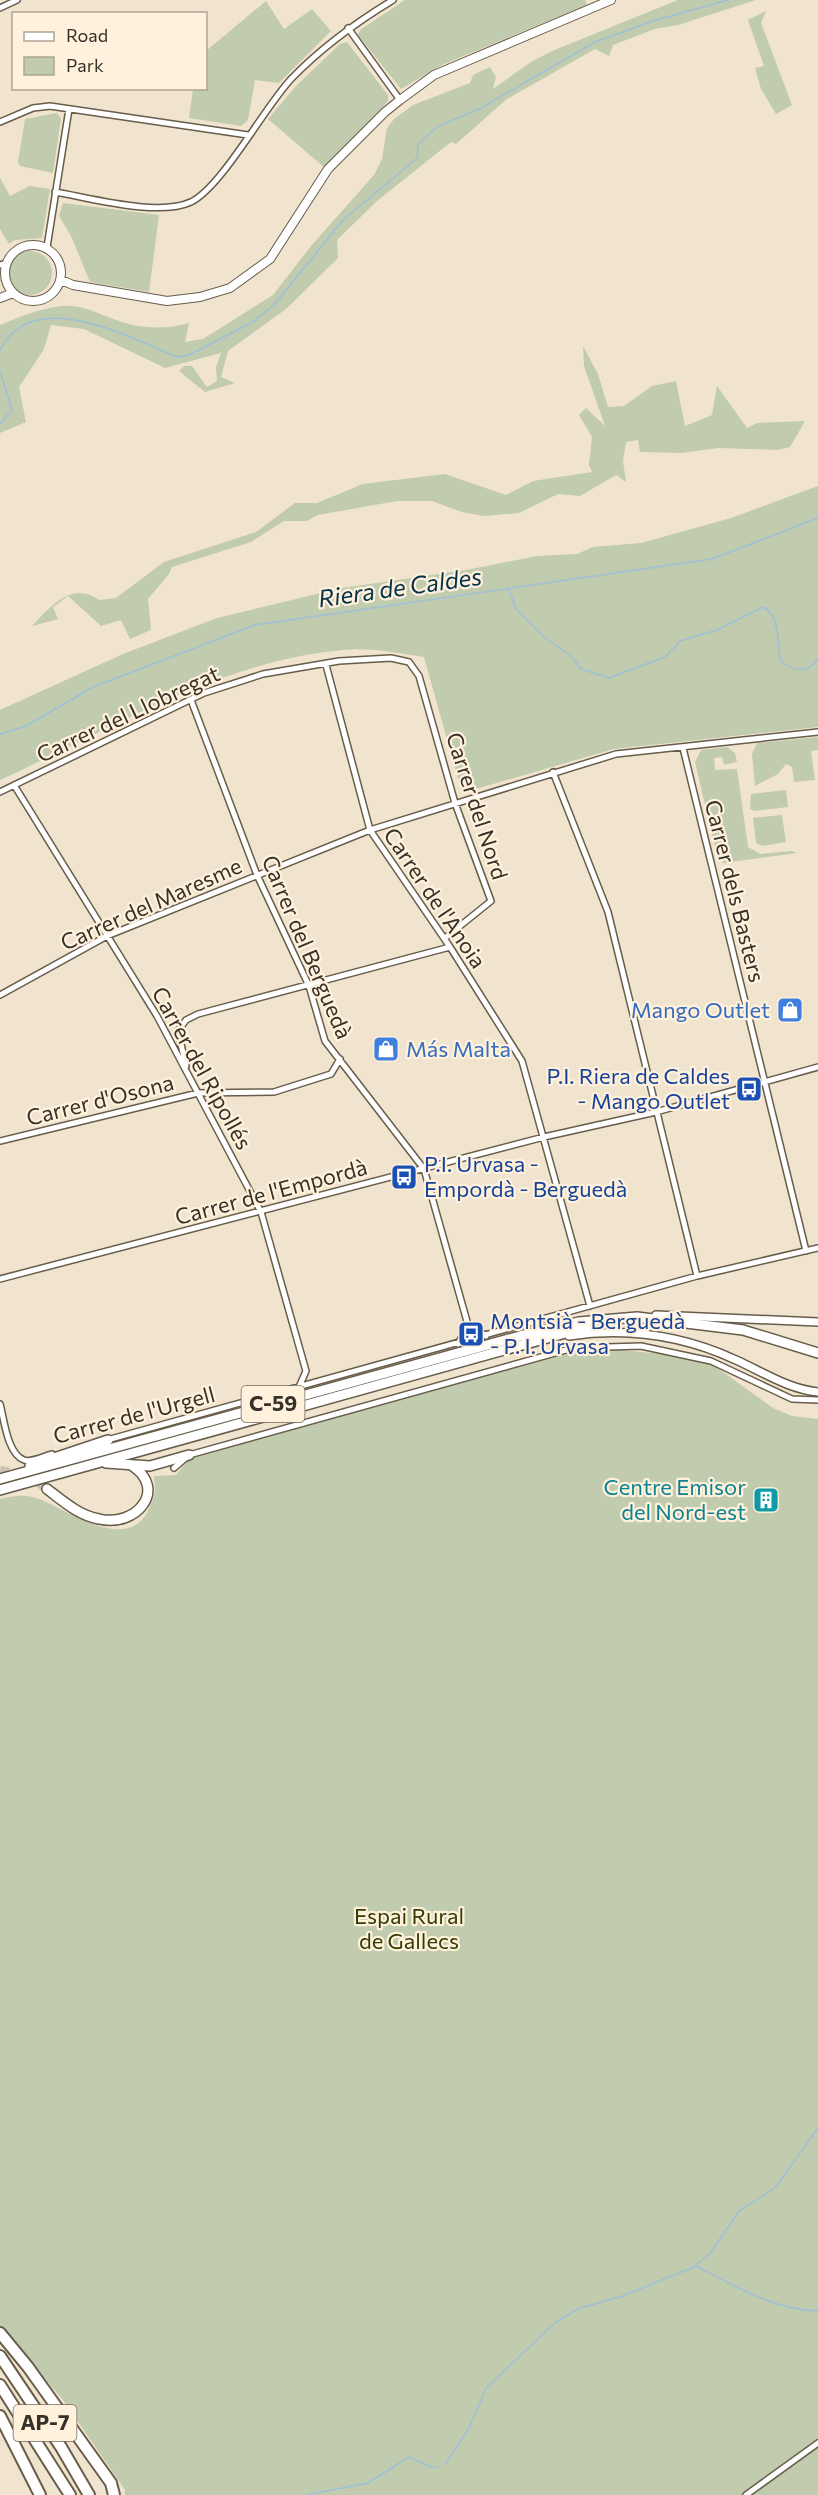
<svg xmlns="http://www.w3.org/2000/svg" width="818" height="2495" font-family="Commissioner,sans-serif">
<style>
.green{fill:#c1cbad}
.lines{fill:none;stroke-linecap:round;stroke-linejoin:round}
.stream{stroke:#9ec0d8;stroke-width:1.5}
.trunk-tunnel{stroke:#ccc0ae;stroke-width:9;stroke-dasharray:9 4.5;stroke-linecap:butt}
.minor-casing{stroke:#685c4a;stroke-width:8}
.tertiary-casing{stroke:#685c4a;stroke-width:10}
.secondary-casing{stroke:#685c4a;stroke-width:10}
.trunk-casing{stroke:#685c4a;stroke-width:12}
.motorway-casing{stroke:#685c4a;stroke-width:14}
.minor{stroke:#fff;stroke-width:5}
.tertiary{stroke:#fff;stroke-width:7}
.secondary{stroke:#fff;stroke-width:8}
.trunk{stroke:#fff;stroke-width:9}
.motorway{stroke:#fff;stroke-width:10}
.labels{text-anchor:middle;stroke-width:4.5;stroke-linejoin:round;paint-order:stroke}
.shield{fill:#fff1dc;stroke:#726b5e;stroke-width:1.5}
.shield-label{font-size:21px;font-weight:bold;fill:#363128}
.street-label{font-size:22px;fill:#363128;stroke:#fff1dc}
.shop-label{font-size:22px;fill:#366cbe;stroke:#fff1dc;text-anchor:end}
.transit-label{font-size:22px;fill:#164399;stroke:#fff1dc;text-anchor:start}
.culture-label{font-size:22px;fill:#0d838f;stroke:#fff1dc;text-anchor:end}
.park-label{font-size:22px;fill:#313e03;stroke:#fff1dc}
.water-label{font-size:24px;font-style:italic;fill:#023149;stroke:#fff1dc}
</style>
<rect width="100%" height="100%" fill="#f1e4cf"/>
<path class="green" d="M405,0H585L587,5L444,64L401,89L358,35L360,30Z
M678,0H756L678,25L655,29L613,45L609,56L595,49L507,99L456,144L451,142L377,201L337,240L338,258L286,309L228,351L221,377L235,383L205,392L179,371L184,366H192L207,387L217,381L216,367L221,353L165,368L84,329L51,325L44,349L19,387L26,422L0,433V325C19,317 41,308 62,306C81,304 99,314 116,320C140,329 164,330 189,323L185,342L203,339L273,295L311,246L374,175L382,159L387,128L394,119L413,105L470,83L473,75L490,67L496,77L493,89L531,62L552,51Z
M266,1L284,29L312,9L331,31L279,83L255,80L248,120L241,126L189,118L193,89L206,88V51Z
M766,11L761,23L792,105L776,114L761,89L755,68L764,66L748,20Z
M347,42L388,95V101L326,169L268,119L296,86L340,44Z
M57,113L61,119L53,173L20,166L18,162L25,119Z
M0,178L10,196L30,186L50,189L42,238L15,240L9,244L0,229Z
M63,203L159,215L149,292L90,282L71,236L59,216Z
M8 273a22 22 0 1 1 44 0a22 22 0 1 1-44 0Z
M583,346L598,374L608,407L624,406L652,386L676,381L685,426L712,415L717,386L747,428L757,423L805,421L790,447L778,450L718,448L681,453L640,452L638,440L626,442L623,461L626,482L616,475L580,496L558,494L519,513L484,516L462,512L432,501H397L318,515L307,521H284L251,542L172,567L169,574L148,599L151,630L130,639L121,620L101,626L68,596L53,607L58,619L32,626C50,607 71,581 99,600L116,598L164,562L256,532L295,503H317L363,484L445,474L506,495L533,481L592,472L589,465L592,437L579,415L586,408L605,426L584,366Z
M818,486V727L614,749L462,793L424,657C399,653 368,647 343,650C219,661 110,730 0,780V710L123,654L217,618L342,588L466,570L537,556L577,554L593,547L641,543L731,518Z
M818,737V750L811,751L815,780L794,782L792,767L786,764L778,774L755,786L752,754L757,743Z
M727,747L735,753L737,762L724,765L722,757L714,758L715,770L737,769L748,847L760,854L792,851L797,853L723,863L719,847H715L695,762L701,750Z
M786,790L788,807L754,811L750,809L751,794Z
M782,815L786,842L762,846L756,843L753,818Z
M613,1349L679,1356L715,1366L773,1408L792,1416L818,1419V2495H125V2490L63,2400L0,2327V1499C12,1496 24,1494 36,1498C65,1507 125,1555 148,1511C155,1497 156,1491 154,1476L176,1475L190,1458L496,1371L576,1351Z"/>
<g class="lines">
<path class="stream" d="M0,350C32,285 130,337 177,357L189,355L251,323L274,305L343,220L417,158L418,144L437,127L481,108L595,42L653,21L728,0
M0,371L12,410L0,424
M508,587L516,609L544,637L571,656L581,669L609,678L665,657L680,641L717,630L763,607C782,617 776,644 781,661C794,672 808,673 818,659
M0,734L26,726L93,687L255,625L712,559L818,518
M696,2266C736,2287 772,2309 818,2311
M446,2463L469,2428L486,2388L556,2322L580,2308L620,2297L694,2267L711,2252L739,2211L775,2188L818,2128
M306,2495L368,2483L409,2457L431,2467H438"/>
<path class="trunk-tunnel" d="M0,1470L32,1478L47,1489"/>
<defs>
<path id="minor" d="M0,8L17,0
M348,28L400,100
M0,122L33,108L50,106L248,135
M55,192C91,198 158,217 191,202C222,187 265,106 292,78C323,46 355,23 393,0
M47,247L69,109
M0,265L7,263
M326,665L370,830L450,947L522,1061L590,1306
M191,700L257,875L309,986L325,1041L424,1169L468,1325L458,1344
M683,748L806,1251
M553,772L608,912L697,1276
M14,785L157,1016L261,1212L306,1371L299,1387
M0,792L204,693L263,674L339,661L391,658L409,662L419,676L455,803L491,901L445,938
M0,995L107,936L370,830L616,754L818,732
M186,1066L178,1031L186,1020L198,1014L450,947
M0,1141L198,1093L274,1092L331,1074L340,1059
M0,1279L544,1137L656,1112L818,1067
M468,1325L486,1336
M0,1404C4,1418 7,1454 24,1460C31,1463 44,1456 52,1454
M107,1440L697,1276L818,1248
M174,1468L189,1455L573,1348L641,1346L711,1361L792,1399L818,1400
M746,2495L818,2443"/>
<path id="tertiary" d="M656,1315L818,1322
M569,1336C628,1327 682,1335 736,1360C763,1372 788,1389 818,1392"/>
<path id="secondary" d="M5 273a28 28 0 1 1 56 0a28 28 0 1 1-56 0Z
M61,280L73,285L167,301L200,297L230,288L270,259L328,169L385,112L400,100L434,75L611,0
M0,298L13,293"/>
<path id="trunk" d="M106,1463L150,1466L189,1455
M30,1466L108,1440
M0,1479L520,1336L579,1322L637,1317L743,1330L818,1353
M47,1489C63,1501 78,1515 99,1519C136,1528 169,1489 131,1465
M0,1490L587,1327"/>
<path id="motorway" d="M0,2333L28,2367L111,2483L114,2495
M0,2356L61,2447L89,2495
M0,2385L70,2495
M0,2416L40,2495"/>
</defs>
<use href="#minor" class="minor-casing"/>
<use href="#tertiary" class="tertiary-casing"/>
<use href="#secondary" class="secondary-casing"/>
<use href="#trunk" class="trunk-casing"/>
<use href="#motorway" class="motorway-casing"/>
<use href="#minor" class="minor"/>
<use href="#tertiary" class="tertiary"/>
<use href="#secondary" class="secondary"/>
<use href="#trunk" class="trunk"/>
<use href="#motorway" class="motorway"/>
</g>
<defs>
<symbol id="shop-square" viewBox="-11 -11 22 22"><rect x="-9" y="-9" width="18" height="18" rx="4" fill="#3f7fe0" stroke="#fff1dc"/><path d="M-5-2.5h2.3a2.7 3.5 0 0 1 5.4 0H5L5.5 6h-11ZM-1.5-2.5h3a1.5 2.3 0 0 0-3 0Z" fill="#fff"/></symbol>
<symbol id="bus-square" viewBox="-11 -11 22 22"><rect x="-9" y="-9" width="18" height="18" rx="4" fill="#1a4fb4" stroke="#fff1dc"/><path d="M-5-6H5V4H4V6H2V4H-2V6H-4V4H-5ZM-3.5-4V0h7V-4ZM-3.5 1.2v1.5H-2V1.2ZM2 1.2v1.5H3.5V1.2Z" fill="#fff"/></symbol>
<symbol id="building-square" viewBox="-11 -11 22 22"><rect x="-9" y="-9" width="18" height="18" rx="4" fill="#0f9aa8" stroke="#fff1dc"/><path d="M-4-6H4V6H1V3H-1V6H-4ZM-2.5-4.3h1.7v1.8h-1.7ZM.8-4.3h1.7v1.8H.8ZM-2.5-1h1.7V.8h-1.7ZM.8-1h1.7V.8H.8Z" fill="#fff"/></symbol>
</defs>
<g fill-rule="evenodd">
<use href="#shop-square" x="775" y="995" width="30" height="30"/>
<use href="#shop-square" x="371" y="1034" width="30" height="30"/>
<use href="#bus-square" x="734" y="1074" width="30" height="30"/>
<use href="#bus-square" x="389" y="1162" width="30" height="30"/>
<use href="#bus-square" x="456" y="1319" width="30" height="30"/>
<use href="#building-square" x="751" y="1485" width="30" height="30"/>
</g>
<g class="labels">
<g class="shield">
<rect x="241.5" y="1386" width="63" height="36" rx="4.5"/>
<rect x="13.5" y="2405" width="63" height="36" rx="4.5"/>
</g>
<g class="shield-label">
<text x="273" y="1411">C-59</text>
<text x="45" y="2430">AP-7</text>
</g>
<g class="street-label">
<text transform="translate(128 714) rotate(-25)" y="8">Carrer del Llobregat</text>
<text transform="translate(477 806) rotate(72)" y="8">Carrer del Nord</text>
<text transform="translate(735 891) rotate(76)" y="8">Carrer dels Basters</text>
<text transform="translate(435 898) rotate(56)" y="8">Carrer de l'Anoia</text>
<text transform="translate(151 904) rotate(-24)" y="8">Carrer del Maresme</text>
<text transform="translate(307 947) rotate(67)" y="8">Carrer del Berguedà</text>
<text transform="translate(202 1068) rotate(61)" y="8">Carrer del Ripollés</text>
<text transform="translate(100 1100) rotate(-14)" y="8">Carrer d'Osona</text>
<text transform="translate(271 1192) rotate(-15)" y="8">Carrer de l'Empordà</text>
<text transform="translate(134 1415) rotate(-15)" y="8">Carrer de l'Urgell</text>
</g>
<g class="shop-label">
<text x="770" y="1018">Mango Outlet</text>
<text x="406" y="1057" text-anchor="start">Más Malta</text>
</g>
<g class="transit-label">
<text x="730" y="1084" text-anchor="end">P.I. Riera de Caldes<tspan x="730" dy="25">- Mango Outlet</tspan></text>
<text x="424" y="1172">P.I. Urvasa -<tspan x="424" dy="25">Empordà - Berguedà</tspan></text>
<text x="490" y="1329">Montsià - Berguedà<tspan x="490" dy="25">- P. I. Urvasa</tspan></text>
</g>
<g class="culture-label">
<text x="746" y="1495">Centre Emisor<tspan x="746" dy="25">del Nord-est</tspan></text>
</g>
<g class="park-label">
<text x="409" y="1924">Espai Rural<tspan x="409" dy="25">de Gallecs</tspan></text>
</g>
<g class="water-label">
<text transform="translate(400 588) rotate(-8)" y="8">Riera de Caldes</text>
</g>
</g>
<rect x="12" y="12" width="195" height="78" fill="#fff1dc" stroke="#afa494" stroke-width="1.5"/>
<rect x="24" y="32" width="30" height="9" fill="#ffffff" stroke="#afa494" stroke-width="1.5"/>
<text x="66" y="42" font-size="18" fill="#363128">Road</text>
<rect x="24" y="57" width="30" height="18" fill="#c1cbad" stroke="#afa494" stroke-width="1.5"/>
<text x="66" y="72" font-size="18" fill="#363128">Park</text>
</svg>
